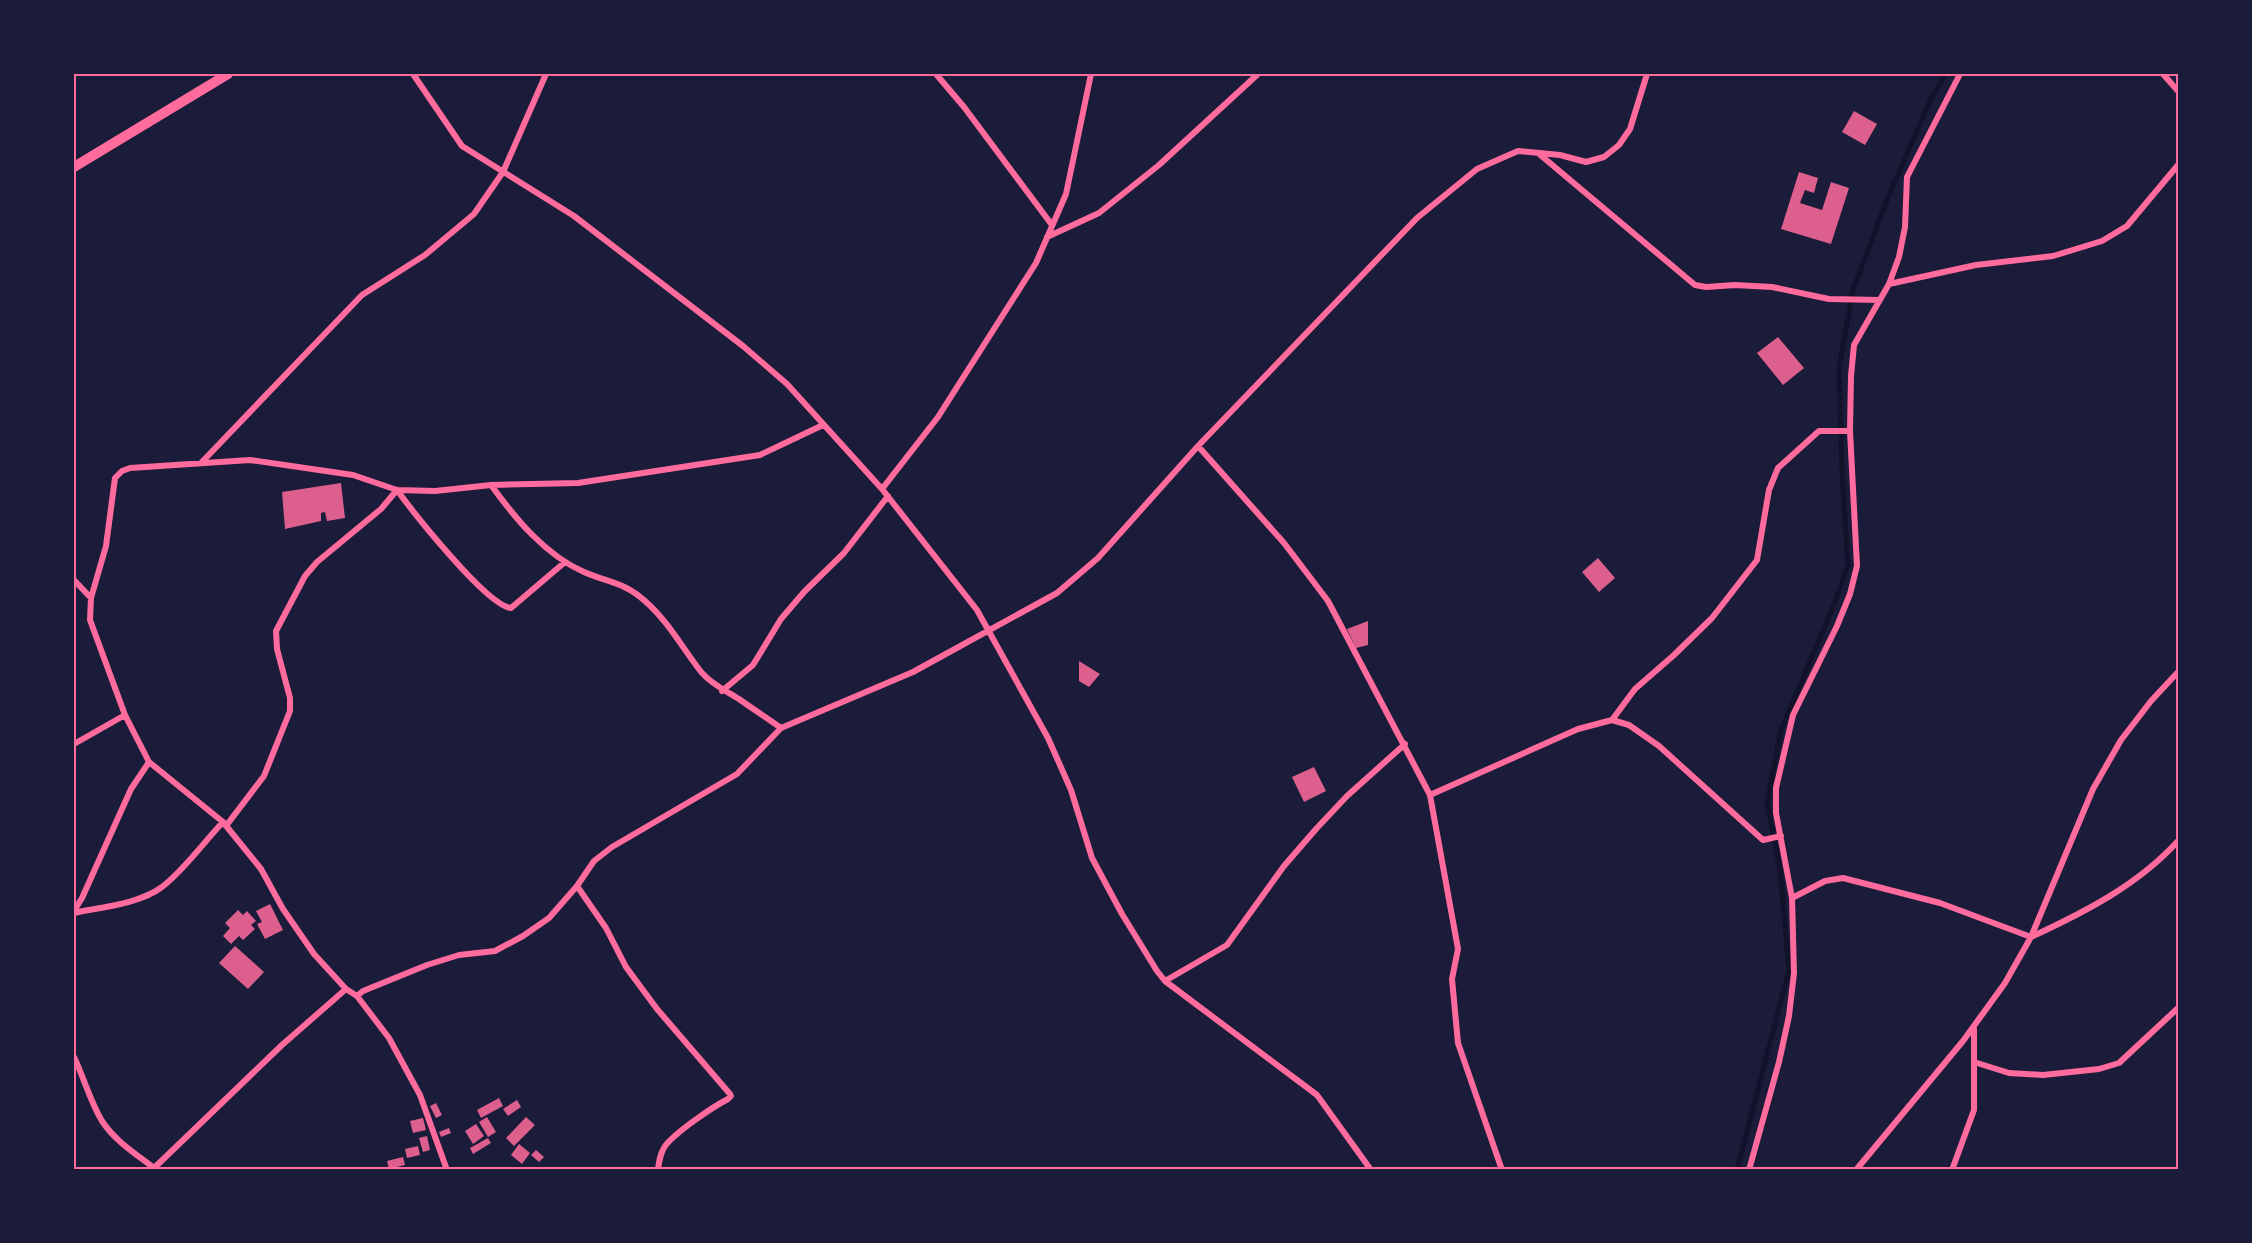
<svg xmlns="http://www.w3.org/2000/svg" width="2252" height="1243" font-family="'Sofia Sans Condensed',sans-serif">
<style>
.lines{fill:none;stroke-linecap:round;stroke-linejoin:round}
.stream{stroke:#12122b;stroke-width:5}
.building{fill:#dd5f8e}
.minor{stroke:#ff6b9d;stroke-width:6}
.tertiary{stroke:#ff6b9d;stroke-width:10}
.neatline{fill:none;stroke:#ff6b9d;stroke-width:2}
</style>
<rect width="100%" height="100%" fill="#1b1b3a"/>
<g class="lines">
<path class="stream" d="M1737,1170L1789,970L1780,869L1767,802L1781,730L1835,602L1848,565L1842,473L1839,368L1853,290L1888,197L1930,101L1946,74"/>
</g>
<path class="building" d="M1854,111L1877,124L1865,145L1842,132Z
M1799,172L1818,178L1814,193L1805,190L1800,203L1822,210L1831,182L1849,188L1831,244L1781,229Z
M1778,337L1804,368L1783,385L1757,353Z
M341,483L345,518L327,521L325,512L321,513V521L285,529L282,492Z
M1598,558L1615,578L1599,592L1582,572Z
M1368,621V645L1356,648L1347,629Z
M1079,661L1100,674L1089,687L1079,681Z
M1314,767L1326,791L1304,802L1292,777Z
M270,904L283,930L265,939L257,924L262,922L256,911Z
M238,910L243,915L247,911L256,921L251,925L255,929L243,940L239,936L231,944L223,936L230,928L225,923Z
M235,946L264,972L248,989L219,963Z
M499,1098L503,1106L481,1118L477,1110Z
M517,1100L521,1107L508,1116L503,1109Z
M436,1103L442,1115L436,1118L430,1106Z
M487,1117L496,1132L488,1137L479,1122Z
M526,1117L535,1125L514,1146L506,1138Z
M423,1118L426,1130L413,1133L410,1121Z
M476,1124L484,1136L473,1144L465,1131Z
M449,1128L451,1133L441,1137L439,1132Z
M427,1136L430,1150L423,1152L419,1138Z
M488,1138L491,1143L473,1154L470,1148Z
M519,1144L530,1153L522,1164L511,1155Z
M418,1146L420,1155L407,1158L405,1149Z
M536,1150L544,1157L539,1162L531,1155Z
M403,1157L405,1165L389,1169L387,1161Z"/>
<g class="lines">
<path class="minor" d="M413,74L462,146L574,216L743,346L787,384L882,489L977,610L1048,738L1071,790L1092,858L1122,914L1157,971L1165,981L1317,1095L1371,1170
M936,74L964,107L1052,225
M2163,74L2178,91
M1538,153L1695,285L1706,287L1735,285L1772,287L1829,299L1879,300
M1047,237L1099,213L1159,165L1258,74
M1889,284L1976,265L2053,256L2102,241L2127,226L2178,165
M1198,446L1284,543L1328,601L1430,795L1458,949L1452,979L1458,1043L1502,1170
M201,463L362,295L425,255L474,214L503,172L546,74
M491,485C515,518 545,555 584,572C607,582 624,582 645,601C668,621 683,649 702,673C714,686 725,690 739,699C753,709 767,718 781,728
M882,489L938,417L1036,263L1066,194L1091,74
M74,580L91,598
M722,691L753,665L781,619L804,592L844,553L888,496
M1612,720L1635,689L1674,655L1712,618L1757,560L1769,490L1778,468L1819,431H1850
M74,744L125,715
M1430,795L1578,729L1612,720L1629,725L1659,746L1763,840L1781,836
M226,826L264,776L290,711V698L277,649L276,631L286,612L305,576L317,562L381,509L397,490C413,512 487,606 511,608L565,562
M577,886L606,928L626,967L657,1009L730,1094L731,1096L728,1099C711,1108 676,1132 665,1146C660,1154 659,1161 658,1170
M1792,898L1825,881L1843,878L1940,903L2031,937C2085,912 2138,885 2178,841
M74,911L82,898L131,789L149,762
M74,913C102,907 139,904 162,887C185,869 203,843 223,822
M1165,981L1227,945L1284,866L1316,829L1347,796L1405,744
M357,996L363,991L427,965L459,955L495,951L523,936L549,918L577,886L594,861L612,847L737,774L781,728L913,672L1057,593L1098,558L1198,446L1417,218L1477,169L1518,151L1560,155L1586,162L1604,157L1619,145L1630,129L1647,74
M74,1057C84,1078 90,1101 102,1121C115,1141 136,1154 154,1168
M1974,1062L2009,1073L2043,1075L2099,1069L2119,1063L2178,1008
M152,1170L282,1045L346,989
M447,1170L420,1095L389,1038L357,996L346,989L314,954L283,909L261,869L223,822L149,762L125,715L90,620L91,598L106,546L115,478L122,471L130,468L250,460L353,475L397,490L435,491L491,485L578,483L760,455L823,425
M1749,1170L1779,1062L1789,1016L1794,973L1792,898L1776,813V788L1793,715L1837,626L1850,594L1857,566L1850,431L1851,376L1854,345L1889,284L1899,257L1905,227L1907,177L1960,74
M1856,1170L1963,1041L2005,983L2031,937L2093,789L2121,740L2151,701L2178,672
M1952,1170L1974,1110V1029"/>
<path class="tertiary" d="M74,167L228,74"/>
</g>
<rect width="2252" height="1243" fill="none" stroke="#1b1b3a" stroke-width="150"/>
<rect x="75" y="75" width="2102" height="1093" class="neatline"/>
</svg>
